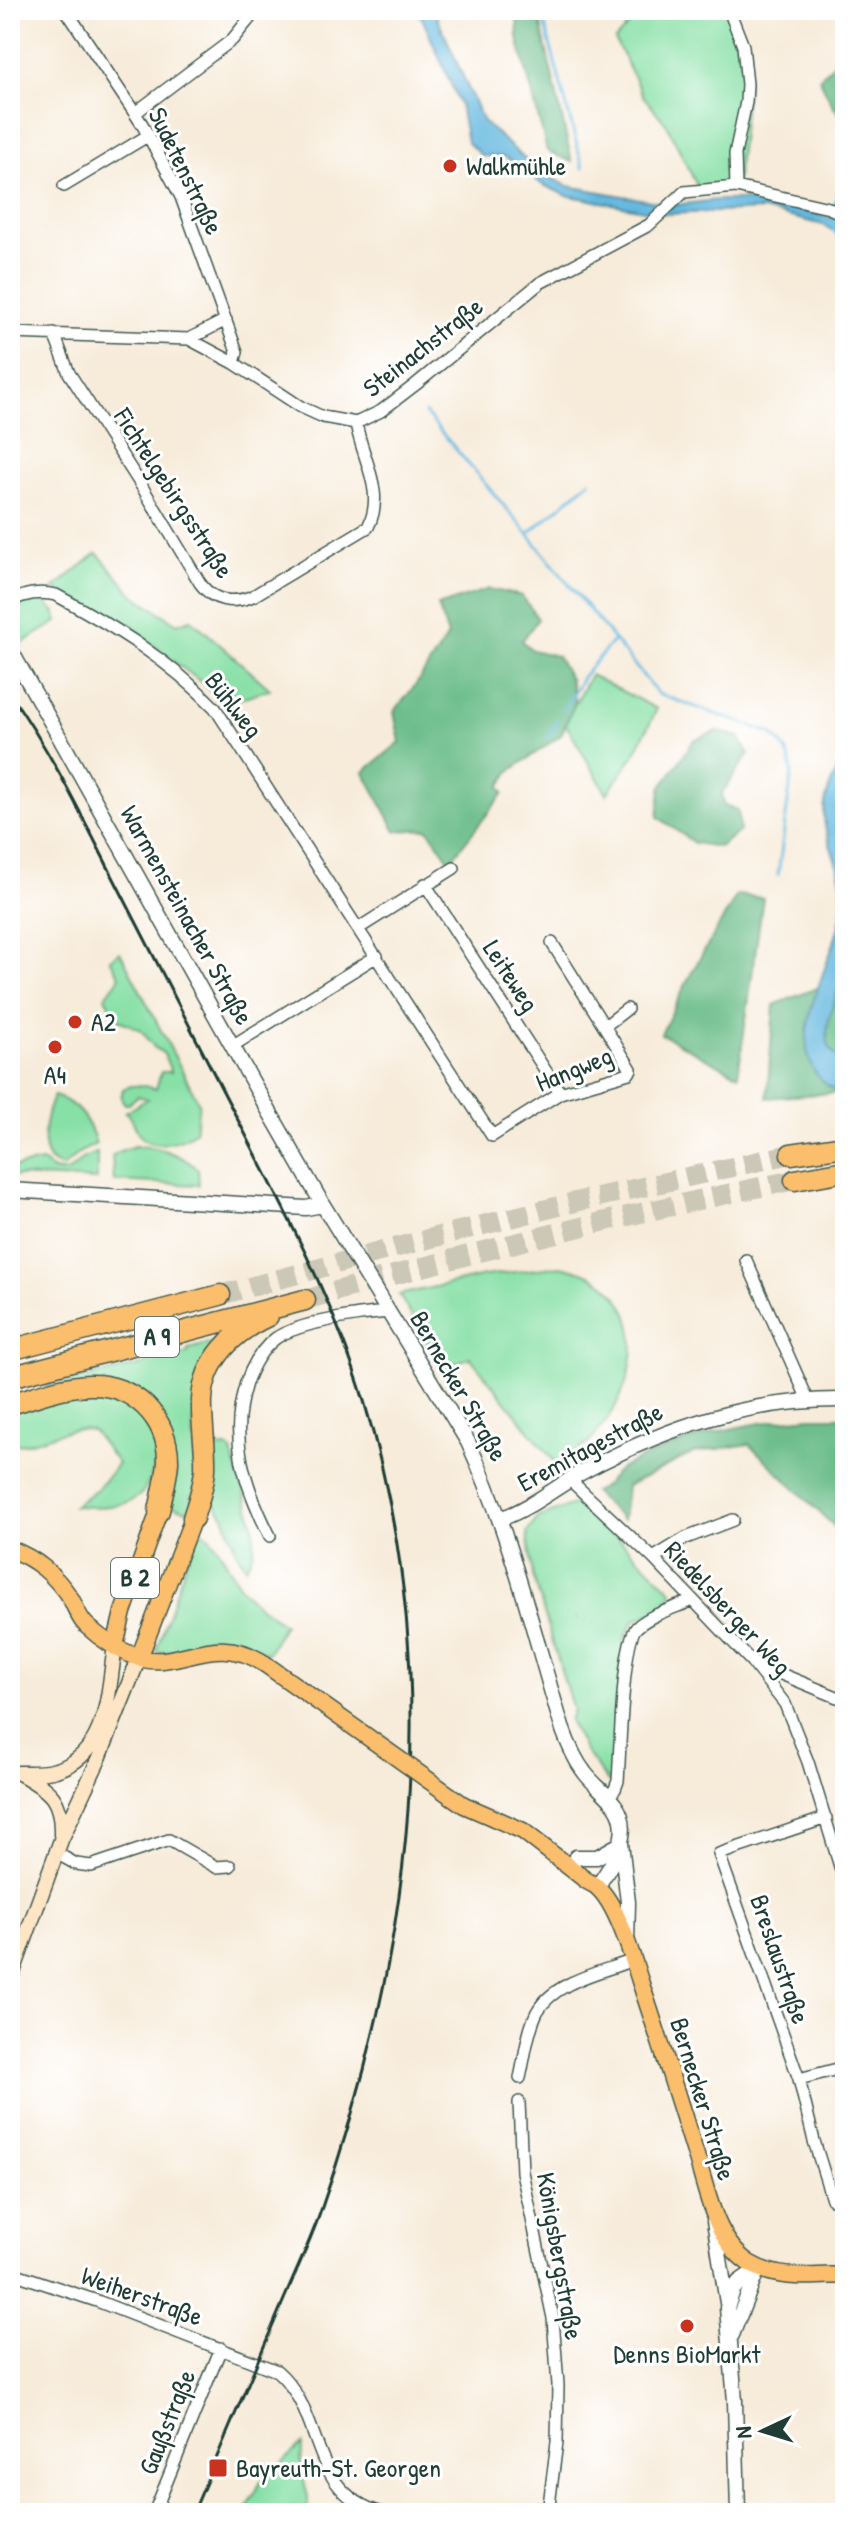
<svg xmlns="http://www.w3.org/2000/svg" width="855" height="2523" font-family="'Patrick Hand',sans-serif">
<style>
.green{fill:#87e0a6;stroke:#538e6d;stroke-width:2}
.forest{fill:#6dbe8b;stroke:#467e60;stroke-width:2}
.water{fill:#63b8df;stroke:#417a8a;stroke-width:2}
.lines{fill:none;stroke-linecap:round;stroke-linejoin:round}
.stream{stroke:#63b8df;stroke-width:3}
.river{stroke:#63b8df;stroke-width:20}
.motorway-tunnel{stroke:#ccc8b8;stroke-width:20;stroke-dasharray:20 10;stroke-linecap:butt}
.minor-casing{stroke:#3f574d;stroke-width:14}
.tertiary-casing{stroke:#3f574d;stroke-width:17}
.secondary-casing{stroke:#3f574d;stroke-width:17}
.primary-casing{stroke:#3f574d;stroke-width:19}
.motorway-casing{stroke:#3f574d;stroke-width:23}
.minor{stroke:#fff;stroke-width:11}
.tertiary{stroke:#fff;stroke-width:14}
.secondary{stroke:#fde5c5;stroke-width:14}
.primary{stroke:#fabe6d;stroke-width:16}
.motorway{stroke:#fabe6d;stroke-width:20}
.rail{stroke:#1f3d34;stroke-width:3}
.primary-bridge-casing{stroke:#3f574d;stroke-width:19;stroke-linecap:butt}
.primary-bridge{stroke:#fabe6d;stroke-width:16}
.poi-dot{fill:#c8321e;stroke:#fff;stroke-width:3}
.labels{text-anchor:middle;stroke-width:6;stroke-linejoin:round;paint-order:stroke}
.shield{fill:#fff;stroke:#627771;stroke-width:2}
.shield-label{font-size:24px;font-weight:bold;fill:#1f3d34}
.poi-label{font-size:26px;fill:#1f3d34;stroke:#fff;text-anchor:start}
.street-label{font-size:26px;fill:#1f3d34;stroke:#fff}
</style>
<rect width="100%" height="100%" fill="#fff"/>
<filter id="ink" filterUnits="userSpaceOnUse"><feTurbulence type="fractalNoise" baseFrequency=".0125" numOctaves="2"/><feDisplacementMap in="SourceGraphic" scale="16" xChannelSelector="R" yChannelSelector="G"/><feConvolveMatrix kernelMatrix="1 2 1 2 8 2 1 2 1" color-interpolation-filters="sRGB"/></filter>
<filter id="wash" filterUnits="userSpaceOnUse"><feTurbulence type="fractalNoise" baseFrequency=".006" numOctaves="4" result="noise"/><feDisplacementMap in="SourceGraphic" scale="32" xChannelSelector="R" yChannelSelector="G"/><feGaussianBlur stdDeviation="1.8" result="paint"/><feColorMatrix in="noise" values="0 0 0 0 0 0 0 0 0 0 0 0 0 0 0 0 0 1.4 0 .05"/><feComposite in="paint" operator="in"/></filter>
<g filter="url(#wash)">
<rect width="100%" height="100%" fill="#f7ebd9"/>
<path class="green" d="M642,10H729L747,84L736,187L699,190L667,125L643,96L615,40Z
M97,553L133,594L177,624L191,619L270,689L222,704L206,686L140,635L54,588Z
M43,600L55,612L57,622L17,646L10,633V611L24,603Z
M590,675L657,709L633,757L607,794L565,723Z
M120,952L199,1103L195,1132C182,1141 150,1152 139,1134C133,1125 134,1118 125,1112L148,1099L138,1096L128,1104H125L121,1098L123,1089C135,1084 144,1085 156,1089L161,1072H171L164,1054L154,1047L141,1030L117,1019L105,997L120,977L110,959Z
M54,1096C77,1102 90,1122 96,1144L78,1153L63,1167C56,1165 50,1163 47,1156C40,1141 46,1110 54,1096Z
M135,1146C159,1146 180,1154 198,1169L199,1185L114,1181L112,1156L120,1151Z
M97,1153V1180L13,1176V1167L42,1162L53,1170L68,1172L83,1158Z
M560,1266C579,1270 596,1275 610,1289C663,1341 614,1438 557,1465L470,1357L443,1369L399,1295L484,1276Z
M224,1340L193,1422L196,1481L189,1511L169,1505L176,1475L146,1397L44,1387L142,1365L151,1360L173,1354L174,1356L188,1353V1349Z
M87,1391C94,1393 104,1394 111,1397C141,1409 163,1440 153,1472C150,1481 144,1493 136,1498C117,1509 95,1507 74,1506L98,1488L118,1464L92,1430C64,1425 39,1445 10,1445V1411Z
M227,1448L232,1451C238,1487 269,1533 246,1567L237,1553L225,1518L211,1497L209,1489L212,1449Z
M582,1502L672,1591L667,1606L635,1620L625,1637L612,1783L608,1782L584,1750L569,1720L573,1710L533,1576L527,1532L539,1517Z
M198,1528C219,1541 224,1560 236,1580C247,1598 267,1612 284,1624L267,1654C221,1622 195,1660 156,1651Z
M302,2444L301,2469L308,2497V2513H245L260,2483Z"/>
<path class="forest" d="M517,10H551L539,17L572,162L547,151L518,38Z
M845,53V120L834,108L819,78Z
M489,589L522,596L538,619L522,641L532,650L557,656L570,679L575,703L561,735L509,772L500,787L504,793L450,861L428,829L396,831L364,772L400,742L394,712L417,683L448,636L438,606Z
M717,731L739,737L749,754L722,793L724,805L738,810L740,831L719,847L694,843L658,817L661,788L694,740Z
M737,895L763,898L738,1075L661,1034L692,972Z
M845,977V1092L767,1098L774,1005Z
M811,1417H840L845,1422V1537L749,1444L693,1453L627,1486L623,1520L593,1492C612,1485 608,1476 620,1469C679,1437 745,1422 811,1417Z"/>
<path class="water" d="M416,10H434L483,122L525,159L553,179L568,186L673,205L717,200H764L845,222V241L842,236L823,225L763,210L665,214L565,195L543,185L505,157L482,156L467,142L460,105L423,20Z
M845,755V974C836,997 810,1050 845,1060V1095C763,1063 837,965 842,909C843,897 842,883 839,872C834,852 823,833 824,812C825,791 836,773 845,755Z"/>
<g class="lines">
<path class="stream" d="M545,25L583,168
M425,413L528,534L658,694L771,733C784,745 790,754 792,772L778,875
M528,534L590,481
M564,710L583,676L614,640
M548,737L558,720"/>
<path class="river" d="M845,199L839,222L845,232"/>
</g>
</g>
<g filter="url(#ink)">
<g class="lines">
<path class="motorway-tunnel" d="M220,1295L435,1237L575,1202L791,1154
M305,1300C467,1253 630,1213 795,1180"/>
<defs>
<path id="minor" d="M66,10L142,124L181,197L237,352L234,363
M729,10L743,46L747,84L746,102L735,154L736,187
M135,113L232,40L254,13L251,10
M64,186L149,135
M10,333L189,339L234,363L301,407L323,417L356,423L381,411L415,385L540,283L649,225L684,192L736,187L829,208L845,215
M54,334L69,373L141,485L200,583C213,602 233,604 253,596L368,527C386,492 362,459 356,423
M189,339L226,320
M10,601C26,594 39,591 56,595C115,627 169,660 215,708L492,1136L560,1093L629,1073L631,1069L552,943
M425,884L560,1093
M359,928L454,868
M605,1026L627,1009
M232,1046L377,956
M746,1260L808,1400
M569,1479L653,1558L752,1662L785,1704L808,1762L845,1883
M270,1536C245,1486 228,1439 246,1383C252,1366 261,1349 276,1338C300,1322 361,1314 389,1312
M653,1558L686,1538L733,1520
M752,1662L837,1697
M608,1798L615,1789L618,1781C620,1756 622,1640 637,1627C651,1614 675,1608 693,1600
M826,1818L719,1854L799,2079L814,2141L832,2199
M56,1853L76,1864L91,1866L169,1840L216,1867L230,1866
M520,2078C525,2057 527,2032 537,2012C554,1981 603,1972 633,1960
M799,2079L845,2067
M519,2102L522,2172L553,2318L558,2385L557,2442L548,2513
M10,2272L97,2301L277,2371C326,2413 306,2492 382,2513
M154,2513L221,2348"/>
<path id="tertiary" d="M10,649L257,1090L323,1205L468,1442C510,1532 533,1632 562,1727C568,1744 574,1759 585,1773C594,1785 606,1793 615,1805C635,1831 612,1865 597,1887
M10,1190L306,1208L323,1205
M500,1519C530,1509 557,1486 586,1470C670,1426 749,1399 845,1400
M621,1843L628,1902L627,1942
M576,1857H597L620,1844
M714,2221L727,2303
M732,2335L758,2269
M738,2513L735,2401L727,2308L733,2290L739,2282L759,2268"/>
<path id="secondary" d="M18,1773C31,1773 44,1774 56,1770C109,1755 108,1690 115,1646
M21,1774C51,1791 62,1799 61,1835
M10,1980L61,1840L98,1761L139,1658"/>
<path id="primary" d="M10,1549C37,1559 55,1575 71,1599C76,1608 79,1619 87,1626C100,1638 117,1649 134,1656C177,1674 211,1628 265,1664
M115,1646L123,1612L159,1511
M139,1658L193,1518
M494,1818L523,1831L587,1881C587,1881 597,1886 597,1887C617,1904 632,1956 640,1981C660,2041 679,2101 698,2162C708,2196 717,2242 749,2263C778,2281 813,2276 845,2275"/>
<path id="motorway" d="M791,1154L845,1146
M795,1180L845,1171
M10,1350L220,1295
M10,1377L305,1300
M10,1404C35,1397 62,1386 89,1385C133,1383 169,1418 168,1462C167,1478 162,1495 159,1511
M193,1518C198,1502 204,1486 205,1469C206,1446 201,1423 202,1400C204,1360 233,1332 268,1316"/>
</defs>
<use href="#minor" class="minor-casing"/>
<use href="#tertiary" class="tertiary-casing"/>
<use href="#secondary" class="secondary-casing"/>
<use href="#primary" class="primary-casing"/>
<use href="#motorway" class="motorway-casing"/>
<use href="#minor" class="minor"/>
<use href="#tertiary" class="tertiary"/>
<use href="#secondary" class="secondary"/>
<use href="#primary" class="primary"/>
<use href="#motorway" class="motorway"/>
<path class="rail" d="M10,694C50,750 80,812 111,873C144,936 176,1000 209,1064C265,1174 328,1283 364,1401C447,1675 413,1950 319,2216C309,2243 297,2270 285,2297C255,2369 223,2441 193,2513"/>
<defs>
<path id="primary-bridge" d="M265,1664L448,1794L464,1805L494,1818"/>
</defs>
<use href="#primary-bridge" class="primary-bridge-casing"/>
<use href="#primary-bridge" class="primary-bridge"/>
</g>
</g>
<g class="poi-dot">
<circle cx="450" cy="166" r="8"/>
<circle cx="75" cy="1022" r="8"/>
<circle cx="55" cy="1047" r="8"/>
<circle cx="687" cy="2326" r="8"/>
<rect x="208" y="2458" width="20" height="20" rx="4"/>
</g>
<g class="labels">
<g class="shield">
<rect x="135" y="1317" width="44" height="40" rx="6"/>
<rect x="111" y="1558" width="48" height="40" rx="6"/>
</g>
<g class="shield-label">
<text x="157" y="1345">A 9</text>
<text x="135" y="1586">B 2</text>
</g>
<g class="poi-label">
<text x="466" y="175">Walkmühle</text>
<text x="91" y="1031">A2</text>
<text x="55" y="1084" text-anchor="middle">A4</text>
<text x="687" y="2363" text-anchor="middle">Denns BioMarkt</text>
<text x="236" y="2477">Bayreuth-St. Georgen</text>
</g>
<g class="street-label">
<text transform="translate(186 171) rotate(64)" y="9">Sudetenstraße</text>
<text transform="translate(423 347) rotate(-38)" y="9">Steinachstraße</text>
<text transform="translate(174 493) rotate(57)" y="9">Fichtelgebirgsstraße</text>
<text transform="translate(234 705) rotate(52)" y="9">Bühlweg</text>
<text transform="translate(187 915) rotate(61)" y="9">Warmensteinacher Straße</text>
<text transform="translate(511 976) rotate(57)" y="9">Leiteweg</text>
<text transform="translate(574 1069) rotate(-22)" y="9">Hangweg</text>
<text transform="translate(459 1386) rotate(60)" y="9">Bernecker Straße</text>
<text transform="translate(590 1447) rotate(-28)" y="9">Eremitagestraße</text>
<text transform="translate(728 1608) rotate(47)" y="9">Riedelsberger Weg</text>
<text transform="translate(780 1959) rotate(71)" y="9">Breslaustraße</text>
<text transform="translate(703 2099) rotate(73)" y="9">Bernecker Straße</text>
<text transform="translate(560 2256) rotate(80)" y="9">Königsbergstraße</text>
<text transform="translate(142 2296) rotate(20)" y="9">Weiherstraße</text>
<text transform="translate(167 2422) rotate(-68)" y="9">Gaußstraße</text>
</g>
</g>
<rect width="855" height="2523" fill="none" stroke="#fff" stroke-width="40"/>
<g transform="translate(763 2431) rotate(266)" stroke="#ffffff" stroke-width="6" paint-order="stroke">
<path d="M0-6L14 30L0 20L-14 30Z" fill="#1f3d34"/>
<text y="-12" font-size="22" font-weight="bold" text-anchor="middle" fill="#1f3d34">N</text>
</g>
</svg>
